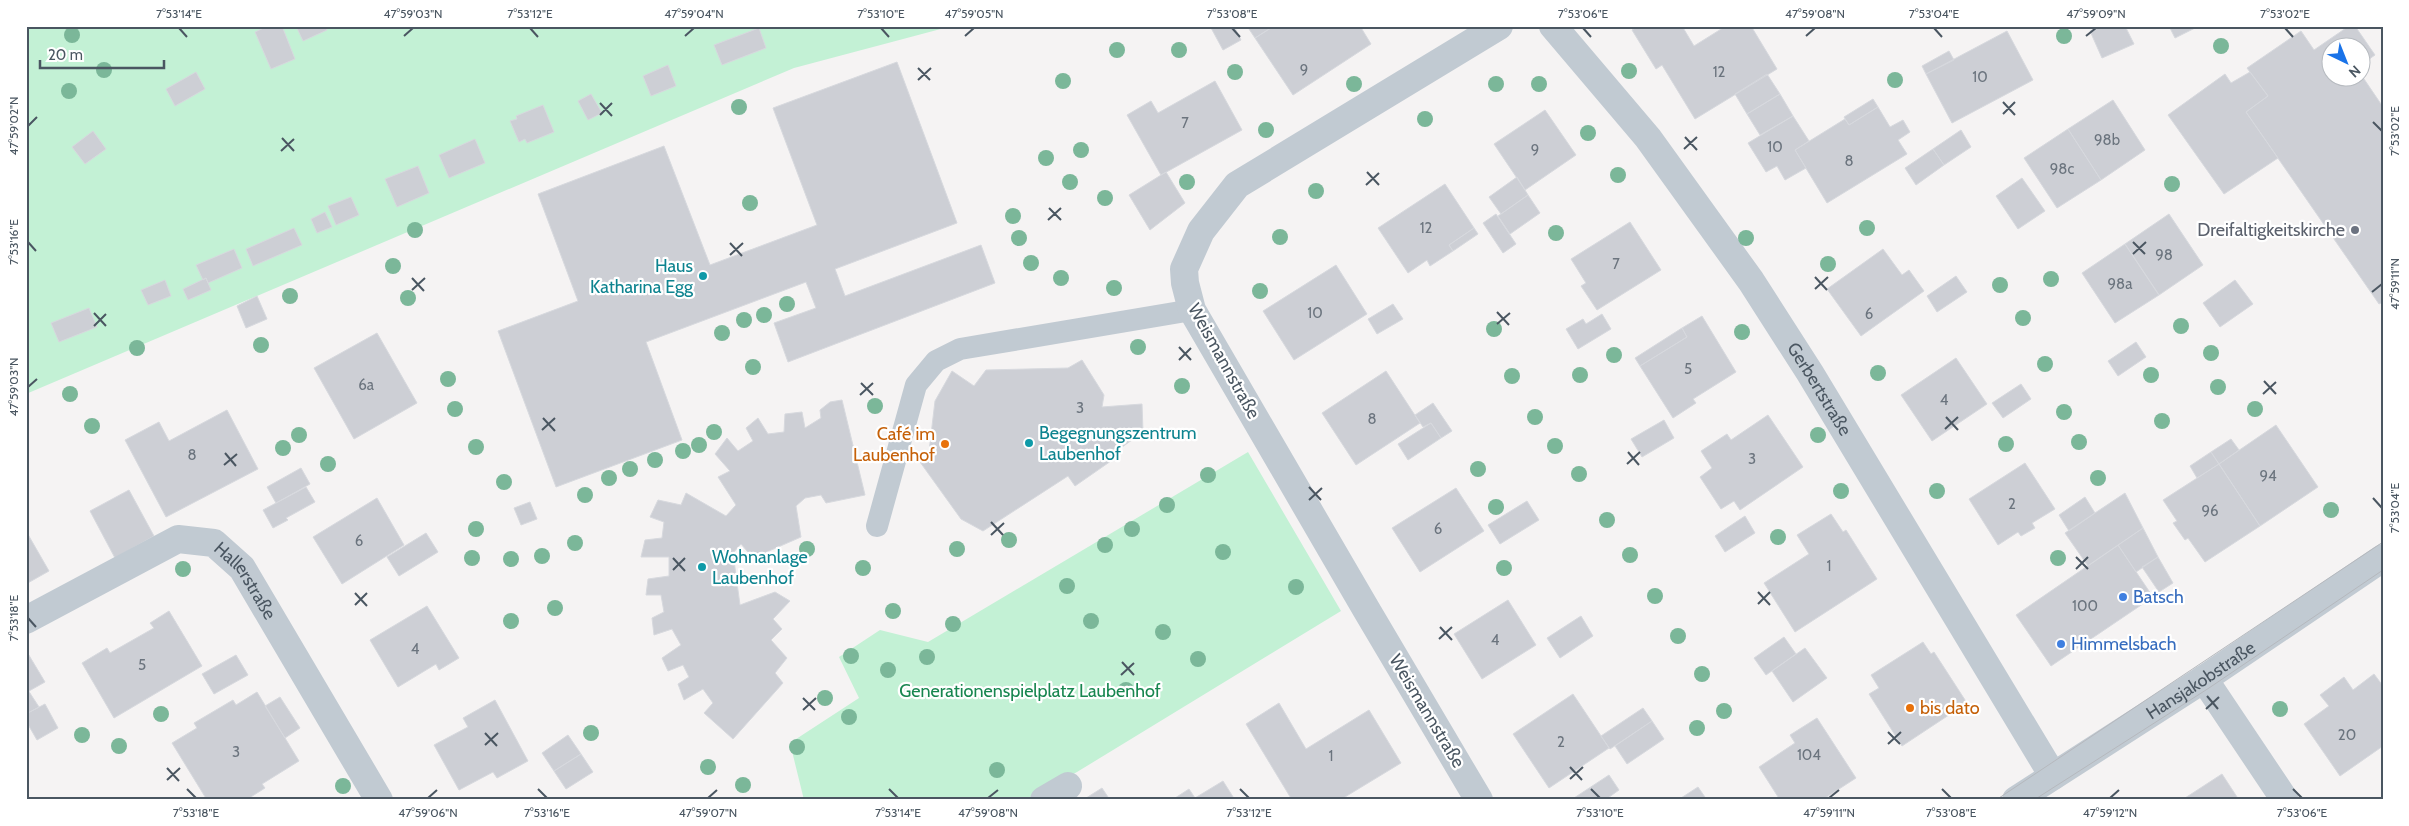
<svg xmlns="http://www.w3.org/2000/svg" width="2409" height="826" font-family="Cabin,sans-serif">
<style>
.green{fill:#c3f1d5}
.building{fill:#cdcfd5;stroke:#d7d9de}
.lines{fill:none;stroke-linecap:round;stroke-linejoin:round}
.service{stroke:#c1cad2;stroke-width:22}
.minor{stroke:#c1cad2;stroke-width:28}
.tertiary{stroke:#c1cad2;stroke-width:28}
.tram{stroke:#b5b8bd;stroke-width:1}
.tree{fill:#7bb799}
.ticks{fill:none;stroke:#4a5661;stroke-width:2}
.worship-dot{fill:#6b7280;stroke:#fff;stroke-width:2}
.culture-dot{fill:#0f9aa8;stroke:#fff;stroke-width:2}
.food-dot{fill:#e8710a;stroke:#fff;stroke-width:2}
.shop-dot{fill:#3f7fe0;stroke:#fff;stroke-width:2}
.labels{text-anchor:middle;stroke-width:4.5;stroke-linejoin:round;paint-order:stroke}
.number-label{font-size:15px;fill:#6b747e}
.worship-label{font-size:18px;fill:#5b616d;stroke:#fff;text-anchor:end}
.culture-label{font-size:18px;fill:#0d838f;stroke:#fff;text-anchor:start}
.street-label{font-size:18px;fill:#4a5661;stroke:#fff}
.food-label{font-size:18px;fill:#c56008;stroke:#fff;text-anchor:end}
.shop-label{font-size:18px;fill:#366cbe;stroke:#fff;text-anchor:start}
.park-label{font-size:18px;fill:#17864f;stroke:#fff}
.neatline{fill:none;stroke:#4a5661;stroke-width:2}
.ticks-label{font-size:12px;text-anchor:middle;fill:#4a5661}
</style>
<rect width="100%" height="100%" fill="#f5f3f3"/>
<path class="green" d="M26,26H952L794,68L26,394Z
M1248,452L1341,611L1077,772L1024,800H804L790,743L859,698L839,657L880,630L928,642Z"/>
<path class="building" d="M268,26H282L295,59L271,69L255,32Z
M296,26H325L327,30L303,41Z
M1210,26H1234L1241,40L1223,50Z
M1253,26H1274L1255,38L1249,29Z
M1274,26H1360L1371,44L1293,95L1255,38Z
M1638,26H1682L1694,46L1726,26H1751L1777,69L1695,119L1662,65L1656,69L1632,30Z
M2101,26H2125L2134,44L2102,58L2090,31Z
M2169,26H2199L2175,38Z
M2349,26H2355L2375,55L2362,64V48H2332V78L2362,76L2383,107V302L2379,304L2246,112L2268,96L2247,68L2301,31L2314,50Z
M759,28L766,48L722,65L714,45Z
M2007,31L2033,80L1952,123L1926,74Z
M1949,51L1954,60L1926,74L1922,66Z
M897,62L957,223L835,269L845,296L981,245L995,283L788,362L774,323L816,308L806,282L646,342L682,440L556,487L498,331L578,301L538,194L664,146L710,265L817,225L773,108Z
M668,65L676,86L651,96L643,76Z
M196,72L205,89L175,106L166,89Z
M2250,72L2268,96L2246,112L2278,158L2224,194L2168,115L2225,74L2231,83Z
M1767,74L1780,94L1747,114L1735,94Z
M1215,81L1242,130L1161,175L1127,115L1151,101L1158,113Z
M591,94L602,113L588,120L578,101Z
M1780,94L1793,116L1760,135L1747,114Z
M1873,99L1878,107L1849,125L1844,117Z
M2113,100L2145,150L2101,180L2068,129Z
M543,105L554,132L527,143L525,139L519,142L510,121L517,119L516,116Z
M1878,107L1890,127L1903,120L1910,132L1898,140L1907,154L1827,203L1795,150L1845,119L1849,125Z
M1545,110L1576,155L1525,190L1494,144Z
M1793,116L1809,141L1795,150L1806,168L1785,180L1777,166L1766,172L1748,143Z
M2068,129L2101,180L2057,208L2024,158Z
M1961,130L1971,147L1944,165L1933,149Z
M93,131L106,149L85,164L72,147Z
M475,139L485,163L449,178L439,155Z
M1933,149L1944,165L1916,185L1905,168Z
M418,166L429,193L397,207L385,179Z
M1166,172L1185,203L1150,230L1129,195Z
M1517,177L1528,195L1501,214L1489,197Z
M2022,178L2045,211L2018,229L1996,196Z
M1445,184L1474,228L1449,245L1453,251L1430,266L1427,260L1408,273L1378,228Z
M1528,195L1540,213L1510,234L1498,216Z
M351,197L359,215L336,225L328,206Z
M325,212L332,227L317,233L311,219Z
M1496,214L1516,244L1503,253L1483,223Z
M2169,214L2203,265L2159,295L2125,244Z
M1630,222L1661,270L1597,310L1581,286L1586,283L1571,259Z
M294,228L302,245L253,266L246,249Z
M1474,228L1478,234L1453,251L1449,245Z
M2125,244L2159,295L2115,323L2082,273Z
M234,249L242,268L208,283L206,278L203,280L196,265Z
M1883,249L1902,275L1909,270L1924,291L1861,336L1827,289Z
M1336,265L1367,314L1294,360L1263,311Z
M1956,276L1967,292L1937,312L1927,296Z
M206,278L211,290L188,300L183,289Z
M165,280L171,296L148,305L141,290Z
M2235,280L2253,304L2220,327L2203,303Z
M257,296L267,319L246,328L237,306Z
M1393,304L1403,319L1377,334L1368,319Z
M89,308L97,327L59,342L51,323Z
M1602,314L1611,329L1578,349L1566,329L1583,319L1586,324Z
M1702,316L1736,372L1693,399L1696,403L1673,418L1640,366L1687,337L1682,328Z
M1682,328L1687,337L1640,366L1635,358Z
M377,333L417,403L354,439L314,368Z
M2136,342L2146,357L2118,376L2108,361Z
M1956,358L1987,404L1932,441L1901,395Z
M1082,360L1104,395L1102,407L1142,404L1143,432L1118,450L1121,454L1075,486L1068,476L983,531L961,519L920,462L928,460L935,401L952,371L974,386L986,370L1068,368Z
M1386,371L1420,423L1356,465L1322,413Z
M2021,384L2031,399L2003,418L1992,403Z
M842,400L865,495L826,503L821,495L805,498L796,506L801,537L753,558L741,544L733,553L740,605L775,592L790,601L773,619L782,629L771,640L787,658L775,673L783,683L733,739L704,713L713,703L703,689L684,700L678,684L689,677L683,665L668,671L662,658L681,645L672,629L654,635L652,618L664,612L661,595H646L648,579L669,576V557H641L645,540L662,538L664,522L650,517L658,500L681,505L686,493L726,516L736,505L718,477L730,471L715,454L727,438L738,451L753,441L746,428L758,418L768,434L784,432L785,414L802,412L805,428L821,418L820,410L830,402Z
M1433,403L1452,431L1441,438L1431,423L1423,427L1415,415Z
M227,410L258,469L166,517L125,440L159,422L169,441Z
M1768,415L1803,467L1740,510L1734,501L1721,509L1700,477L1712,468L1701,451L1727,434L1731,440Z
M1664,420L1674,438L1642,457L1631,439Z
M1431,423L1441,438L1408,460L1398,444Z
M2276,425L2318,487L2260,526L2219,464Z
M2231,439L2239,450L2219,464L2211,452Z
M2211,452L2219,464L2197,478L2190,466Z
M2025,463L2055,509L2032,523L2035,528L2021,536L2018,532L1998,545L1969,499Z
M2219,464L2260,526L2205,562L2188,538L2185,540L2173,523L2177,521L2163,500Z
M301,468L310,484L276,503L267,487Z
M306,487L315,502L286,518L288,520L273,528L263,510Z
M1456,488L1484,531L1420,572L1392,528Z
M129,490L154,536L115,558L90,511Z
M2125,493L2143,528L2088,566L2065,533Z
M2085,497L2095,513L2069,531L2059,515Z
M377,498L404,545L342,584L313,537Z
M1527,501L1539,520L1500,544L1488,525Z
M530,502L537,519L521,525L514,508Z
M1831,514L1843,532L1846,530L1877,579L1795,632L1764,583L1809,554L1797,535Z
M1745,516L1755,533L1725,552L1715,536Z
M2143,528L2158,557L2136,572L2118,545Z
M26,531L49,571L26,584Z
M426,533L438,552L399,576L387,557Z
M2118,545L2153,597L2051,666L2016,615Z
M2158,557L2173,583L2159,592L2142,567Z
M1508,600L1536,645L1482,679L1454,634Z
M427,606L459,658L439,670L436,664L398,687L370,640Z
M169,611L202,666L114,718L82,663L107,648L110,653L154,628L150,623Z
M1581,616L1593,636L1560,658L1547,638Z
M1784,637L1796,654L1766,675L1754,658Z
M1923,642L1931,654L1934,652L1967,703L1902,746L1869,694L1879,688L1871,675Z
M1805,648L1827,678L1793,702L1772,671Z
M27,652L45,682L29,691L26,687Z
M236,655L248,675L214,694L202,674Z
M2374,674L2383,686V746L2340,776L2304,724L2329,706L2320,695L2344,677L2353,690Z
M26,687L39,707L26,714Z
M257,692L299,761L262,784L265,788L246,800H207L172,743L197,728L194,723L233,700L236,705Z
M1573,694L1609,748L1549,788L1513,734Z
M280,697L300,728L285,738L265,706Z
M495,700L528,761L497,778L493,772L459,790L434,745L468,727L463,718Z
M1279,703L1306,749L1369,710L1401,763L1340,800H1292L1246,724Z
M45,704L58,728L37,740L26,721V714Z
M1643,708L1652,721L1610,749L1601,736Z
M1817,718L1856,778L1822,800H1780L1759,767L1795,743L1790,735Z
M1652,721L1664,739L1627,764L1615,746Z
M568,735L581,754L554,771L542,753Z
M581,754L593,772L566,789L554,771Z
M2222,774L2239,800H2182Z
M1609,775L1619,790L1605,800H1571Z
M1223,781L1235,800H1172L1189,789L1195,798Z
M1698,787L1707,800H1678Z
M1102,788L1110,800H1083Z"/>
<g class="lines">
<path class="service" d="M877,526L916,385L936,361L960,349L1192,310"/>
<g class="minor">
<path id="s1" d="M1553,26L1648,138L1751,281L1810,373L2053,776"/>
<path id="s2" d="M26,620L178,539L214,543L242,568L379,800"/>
<path d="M2204,679L2285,800"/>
<path d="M1044,800L1068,786"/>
<path d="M1479,800L1366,609L1192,310L1185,283L1184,269L1201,231L1237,185L1499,26"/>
</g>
<path class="tertiary" id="s3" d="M2016,800L2204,679L2383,558"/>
<path class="tram" d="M1996,800L2383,542
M2034,800L2209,688L2383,570"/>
</g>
<g class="tree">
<circle cx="72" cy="35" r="8"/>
<circle cx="2064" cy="36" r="8"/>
<circle cx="2221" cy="46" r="8"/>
<circle cx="1117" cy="50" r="8"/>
<circle cx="1179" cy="50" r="8"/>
<circle cx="104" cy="70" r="8"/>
<circle cx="1629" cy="71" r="8"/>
<circle cx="1235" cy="72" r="8"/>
<circle cx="1895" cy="80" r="8"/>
<circle cx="1063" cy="81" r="8"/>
<circle cx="1354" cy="84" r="8"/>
<circle cx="1496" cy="84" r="8"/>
<circle cx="1539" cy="84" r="8"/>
<circle cx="69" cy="91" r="8"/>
<circle cx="739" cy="107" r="8"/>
<circle cx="1425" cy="119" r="8"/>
<circle cx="1266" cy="130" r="8"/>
<circle cx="1588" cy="133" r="8"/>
<circle cx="1081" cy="150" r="8"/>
<circle cx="1046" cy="158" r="8"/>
<circle cx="1618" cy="175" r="8"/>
<circle cx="1070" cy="182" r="8"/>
<circle cx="1187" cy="182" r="8"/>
<circle cx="2172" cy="184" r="8"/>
<circle cx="1316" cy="191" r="8"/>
<circle cx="1105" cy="198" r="8"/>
<circle cx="750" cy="203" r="8"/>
<circle cx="1013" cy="216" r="8"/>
<circle cx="1867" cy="228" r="8"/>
<circle cx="415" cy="230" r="8"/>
<circle cx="1556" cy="233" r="8"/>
<circle cx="1280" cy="237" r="8"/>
<circle cx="1019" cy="238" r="8"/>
<circle cx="1746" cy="238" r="8"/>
<circle cx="1031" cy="263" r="8"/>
<circle cx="1828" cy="264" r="8"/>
<circle cx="393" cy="266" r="8"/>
<circle cx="1061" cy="278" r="8"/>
<circle cx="2051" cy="279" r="8"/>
<circle cx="2000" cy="285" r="8"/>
<circle cx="1114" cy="288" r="8"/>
<circle cx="1260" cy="291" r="8"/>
<circle cx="290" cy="296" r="8"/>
<circle cx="408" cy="298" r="8"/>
<circle cx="787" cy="304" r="8"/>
<circle cx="764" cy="315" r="8"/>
<circle cx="2023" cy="318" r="8"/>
<circle cx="744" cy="320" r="8"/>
<circle cx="2181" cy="326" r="8"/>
<circle cx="1494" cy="329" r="8"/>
<circle cx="1742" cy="332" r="8"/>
<circle cx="722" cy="333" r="8"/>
<circle cx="261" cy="345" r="8"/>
<circle cx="1138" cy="347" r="8"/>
<circle cx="137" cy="348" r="8"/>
<circle cx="2211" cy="353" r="8"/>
<circle cx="1614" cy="355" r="8"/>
<circle cx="2045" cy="364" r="8"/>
<circle cx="753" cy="367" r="8"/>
<circle cx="1878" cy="373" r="8"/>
<circle cx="1580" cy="375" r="8"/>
<circle cx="2151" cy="375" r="8"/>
<circle cx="1512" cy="376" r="8"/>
<circle cx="448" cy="379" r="8"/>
<circle cx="1182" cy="386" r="8"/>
<circle cx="2218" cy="387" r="8"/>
<circle cx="70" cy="394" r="8"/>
<circle cx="875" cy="406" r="8"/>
<circle cx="455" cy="409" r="8"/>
<circle cx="2255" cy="409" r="8"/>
<circle cx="2064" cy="412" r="8"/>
<circle cx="1535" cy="417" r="8"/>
<circle cx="2162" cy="421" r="8"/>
<circle cx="92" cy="426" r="8"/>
<circle cx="714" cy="432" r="8"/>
<circle cx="299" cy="435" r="8"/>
<circle cx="1818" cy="435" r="8"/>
<circle cx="2079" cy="442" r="8"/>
<circle cx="2006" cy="444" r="8"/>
<circle cx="699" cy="445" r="8"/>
<circle cx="1555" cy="446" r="8"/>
<circle cx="476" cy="447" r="8"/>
<circle cx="283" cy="448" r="8"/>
<circle cx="683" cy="451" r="8"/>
<circle cx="655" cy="460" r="8"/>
<circle cx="328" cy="464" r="8"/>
<circle cx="630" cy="469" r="8"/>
<circle cx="1478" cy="469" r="8"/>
<circle cx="1579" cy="474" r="8"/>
<circle cx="1208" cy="475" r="8"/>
<circle cx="609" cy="478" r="8"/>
<circle cx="2098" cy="478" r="8"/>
<circle cx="504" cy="482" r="8"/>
<circle cx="1841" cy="491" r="8"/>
<circle cx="1937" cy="491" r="8"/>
<circle cx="585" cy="495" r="8"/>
<circle cx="1167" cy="505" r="8"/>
<circle cx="1496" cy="507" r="8"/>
<circle cx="2331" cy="510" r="8"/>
<circle cx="1607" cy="520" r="8"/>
<circle cx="476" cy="529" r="8"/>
<circle cx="1132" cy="529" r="8"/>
<circle cx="1778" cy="537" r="8"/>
<circle cx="1009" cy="540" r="8"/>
<circle cx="575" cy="543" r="8"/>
<circle cx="1105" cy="545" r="8"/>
<circle cx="807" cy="549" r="8"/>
<circle cx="957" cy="549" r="8"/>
<circle cx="1223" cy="552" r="8"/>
<circle cx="1630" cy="555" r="8"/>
<circle cx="542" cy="556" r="8"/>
<circle cx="472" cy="558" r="8"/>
<circle cx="2058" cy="558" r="8"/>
<circle cx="511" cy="559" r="8"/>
<circle cx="863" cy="568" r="8"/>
<circle cx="1504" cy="568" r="8"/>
<circle cx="183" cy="569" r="8"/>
<circle cx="1067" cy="586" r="8"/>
<circle cx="1296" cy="587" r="8"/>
<circle cx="1655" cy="596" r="8"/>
<circle cx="555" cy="608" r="8"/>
<circle cx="893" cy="611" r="8"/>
<circle cx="511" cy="621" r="8"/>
<circle cx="1091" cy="621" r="8"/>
<circle cx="953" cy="624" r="8"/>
<circle cx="1163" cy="632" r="8"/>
<circle cx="1678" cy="636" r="8"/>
<circle cx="851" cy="656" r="8"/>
<circle cx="927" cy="657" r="8"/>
<circle cx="1198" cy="659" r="8"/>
<circle cx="888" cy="670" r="8"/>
<circle cx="1702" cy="674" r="8"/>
<circle cx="1126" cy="690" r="8"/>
<circle cx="825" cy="698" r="8"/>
<circle cx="2280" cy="709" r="8"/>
<circle cx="1724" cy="711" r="8"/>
<circle cx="161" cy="714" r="8"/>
<circle cx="849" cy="717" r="8"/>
<circle cx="1697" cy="728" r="8"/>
<circle cx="591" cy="733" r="8"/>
<circle cx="82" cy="735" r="8"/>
<circle cx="119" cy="746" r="8"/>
<circle cx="797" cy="747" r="8"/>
<circle cx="708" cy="767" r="8"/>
<circle cx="997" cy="770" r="8"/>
<circle cx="743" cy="785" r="8"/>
<circle cx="343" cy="786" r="8"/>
</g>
<path class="ticks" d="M179,28L187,37M530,28L538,37M881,28L889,37M1232,28L1240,37M1583,28L1591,37M1934,28L1942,37M2285,28L2293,37M404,36L413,28M685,36L694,28M965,36L974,28M1806,36L1815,28M2086,36L2096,28M918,68L930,80M918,80L931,68M2003,102L2015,115M600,103L612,116M2003,114L2015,102M600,115L612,103M2373,122L2382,131M28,126L37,117M1685,137L1697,150M282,138L294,151M1684,149L1697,137M281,151L294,139M1367,172L1379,185M1366,185L1379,173M1049,208L1061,220M1048,220L1061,208M28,242L36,251M2133,242L2145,254M730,243L742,256M2133,254L2146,242M730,255L743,243M1815,277L1827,290M412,278L424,291M1815,289L1828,277M412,290L425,278M2372,292L2382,284M1497,312L1509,325M94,313L106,326M1497,324L1510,313M94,326L106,314M1179,347L1191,360M1179,360L1191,348M2264,381L2276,394M861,383L873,395M28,387L37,379M2263,394L2276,382M860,395L873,383M1946,417L1958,430M543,418L555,431M1945,429L1958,417M542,430L555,418M1628,452L1639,465M225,453L236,466M1627,464L1640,452M224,465L237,454M1309,487L1321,500M2373,498L2382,508M1309,500L1322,488M991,522L1003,535M991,535L1004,523M2076,557L2088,569M673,558L685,571M2076,569L2088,557M673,570L685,558M1758,592L1770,605M355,593L367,606M1758,604L1770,592M355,605L367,593M28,618L36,627M1440,627L1452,640M1439,639L1452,627M1122,662L1134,675M1121,675L1134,663M2207,696L2218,709M803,698L815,710M2206,709L2219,697M803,710L816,698M1888,732L1900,744M485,733L497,746M1888,744L1901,732M485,745L498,733M1570,767L1582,780M167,768L179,781M1570,779L1583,767M167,780L180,768M187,789L196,798M538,789L547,798M889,789L898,798M1240,789L1249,798M1591,789L1600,798M1942,789L1951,798M2293,789L2302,798M428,798L437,790M708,798L717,790M988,798L998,790M1829,798L1839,790M2110,798L2119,790"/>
<circle class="worship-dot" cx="2355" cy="230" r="5"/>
<g class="culture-dot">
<circle cx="703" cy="276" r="5"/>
<circle cx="1029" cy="443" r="5"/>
<circle cx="702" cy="567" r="5"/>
</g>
<g class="food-dot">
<circle cx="945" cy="444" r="5"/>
<circle cx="1910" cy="708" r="5"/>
</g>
<g class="shop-dot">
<circle cx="2123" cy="597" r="5"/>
<circle cx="2061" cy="644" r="5"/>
</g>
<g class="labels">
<g class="number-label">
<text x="1304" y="75">9</text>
<text x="1719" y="77">12</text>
<text x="1980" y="82">10</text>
<text x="1185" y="128">7</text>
<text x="2107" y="145">98b</text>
<text x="1775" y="152">10</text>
<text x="1535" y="155">9</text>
<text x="1849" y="166">8</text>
<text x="2062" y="174">98c</text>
<text x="1426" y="233">12</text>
<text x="2164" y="260">98</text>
<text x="1616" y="269">7</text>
<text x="2120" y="289">98a</text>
<text x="1315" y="318">10</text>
<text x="1869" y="319">6</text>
<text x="1688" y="374">5</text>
<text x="366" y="390">6a</text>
<text x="1944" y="405">4</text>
<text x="1080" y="413">3</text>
<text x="1372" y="424">8</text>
<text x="192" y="460">8</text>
<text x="1752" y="464">3</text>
<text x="2268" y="481">94</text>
<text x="2012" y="509">2</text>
<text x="2210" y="516">96</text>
<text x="1438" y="534">6</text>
<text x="359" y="546">6</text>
<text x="1829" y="571">1</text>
<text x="2085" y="611">100</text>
<text x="1495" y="645">4</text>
<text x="415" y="654">4</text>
<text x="142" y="670">5</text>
<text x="2347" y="740">20</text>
<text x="1561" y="747">2</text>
<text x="236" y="757">3</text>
<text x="1809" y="760">104</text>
<text x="1331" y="761">1</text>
</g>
<g class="worship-label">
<text x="2345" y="236">Dreifaltigkeitskirche</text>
</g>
<g class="culture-label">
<text x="693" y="272" text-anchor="end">Haus<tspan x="693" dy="21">Katharina Egg</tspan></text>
<text x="1039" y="439">Begegnungszentrum<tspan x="1039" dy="21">Laubenhof</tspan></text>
<text x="712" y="563">Wohnanlage<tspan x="712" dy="21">Laubenhof</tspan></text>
</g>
<g class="street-label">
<text transform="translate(1224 361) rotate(61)" y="6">Weismannstraße</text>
<text dy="6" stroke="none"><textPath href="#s1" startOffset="451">Gerbertstraße</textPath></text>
<text dy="6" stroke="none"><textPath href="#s2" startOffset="258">Hallerstraße</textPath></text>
<text dy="6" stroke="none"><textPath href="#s3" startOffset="220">Hansjakobstraße</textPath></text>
<text transform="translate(1427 711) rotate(59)" y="6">Weismannstraße</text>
</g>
<g class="food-label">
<text x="935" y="440">Café im<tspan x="935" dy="21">Laubenhof</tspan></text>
<text x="1920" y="714" text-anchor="start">bis dato</text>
</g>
<g class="shop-label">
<text x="2133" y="603">Batsch</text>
<text x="2071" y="650">Himmelsbach</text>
</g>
<g class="park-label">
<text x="1030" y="697">Generationenspielplatz Laubenhof</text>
</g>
</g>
<rect width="2409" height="826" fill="none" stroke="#ffffff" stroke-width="55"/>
<g transform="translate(2346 62) rotate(137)"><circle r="24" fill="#ffffff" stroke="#b7bbc0"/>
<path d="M0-4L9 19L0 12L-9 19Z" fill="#1a73e8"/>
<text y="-8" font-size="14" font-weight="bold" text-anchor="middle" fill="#4a5661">N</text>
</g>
<path d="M40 60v8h124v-8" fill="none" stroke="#4a5661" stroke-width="2.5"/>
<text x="48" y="60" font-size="15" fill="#4a5661" stroke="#ffffff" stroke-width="4" paint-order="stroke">20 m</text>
<rect x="28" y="28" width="2354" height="770" class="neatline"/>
<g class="ticks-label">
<text x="179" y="18">7°53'14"E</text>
<text x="413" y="18">47°59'03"N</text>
<text x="530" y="18">7°53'12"E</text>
<text x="694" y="18">47°59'04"N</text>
<text x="881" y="18">7°53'10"E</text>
<text x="974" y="18">47°59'05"N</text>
<text x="1232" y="18">7°53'08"E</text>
<text x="1583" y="18">7°53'06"E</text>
<text x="1815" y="18">47°59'08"N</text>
<text x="1934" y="18">7°53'04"E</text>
<text x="2096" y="18">47°59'09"N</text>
<text x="2285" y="18">7°53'02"E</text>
<text transform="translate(14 126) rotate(-90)" y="4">47°59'02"N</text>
<text transform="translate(2395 131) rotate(-90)" y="4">7°53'02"E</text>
<text transform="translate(14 242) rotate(-90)" y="4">7°53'16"E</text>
<text transform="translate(2395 284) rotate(-90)" y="4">47°59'11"N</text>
<text transform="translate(14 387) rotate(-90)" y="4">47°59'03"N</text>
<text transform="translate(2395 508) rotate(-90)" y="4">7°53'04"E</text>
<text transform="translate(14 618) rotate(-90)" y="4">7°53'18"E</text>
<text x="196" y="817">7°53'18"E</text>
<text x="428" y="817">47°59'06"N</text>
<text x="547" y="817">7°53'16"E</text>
<text x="708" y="817">47°59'07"N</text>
<text x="898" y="817">7°53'14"E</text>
<text x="988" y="817">47°59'08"N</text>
<text x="1249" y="817">7°53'12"E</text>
<text x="1600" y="817">7°53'10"E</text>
<text x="1829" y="817">47°59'11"N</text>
<text x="1951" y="817">7°53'08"E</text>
<text x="2110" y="817">47°59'12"N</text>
<text x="2302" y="817">7°53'06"E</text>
</g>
</svg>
